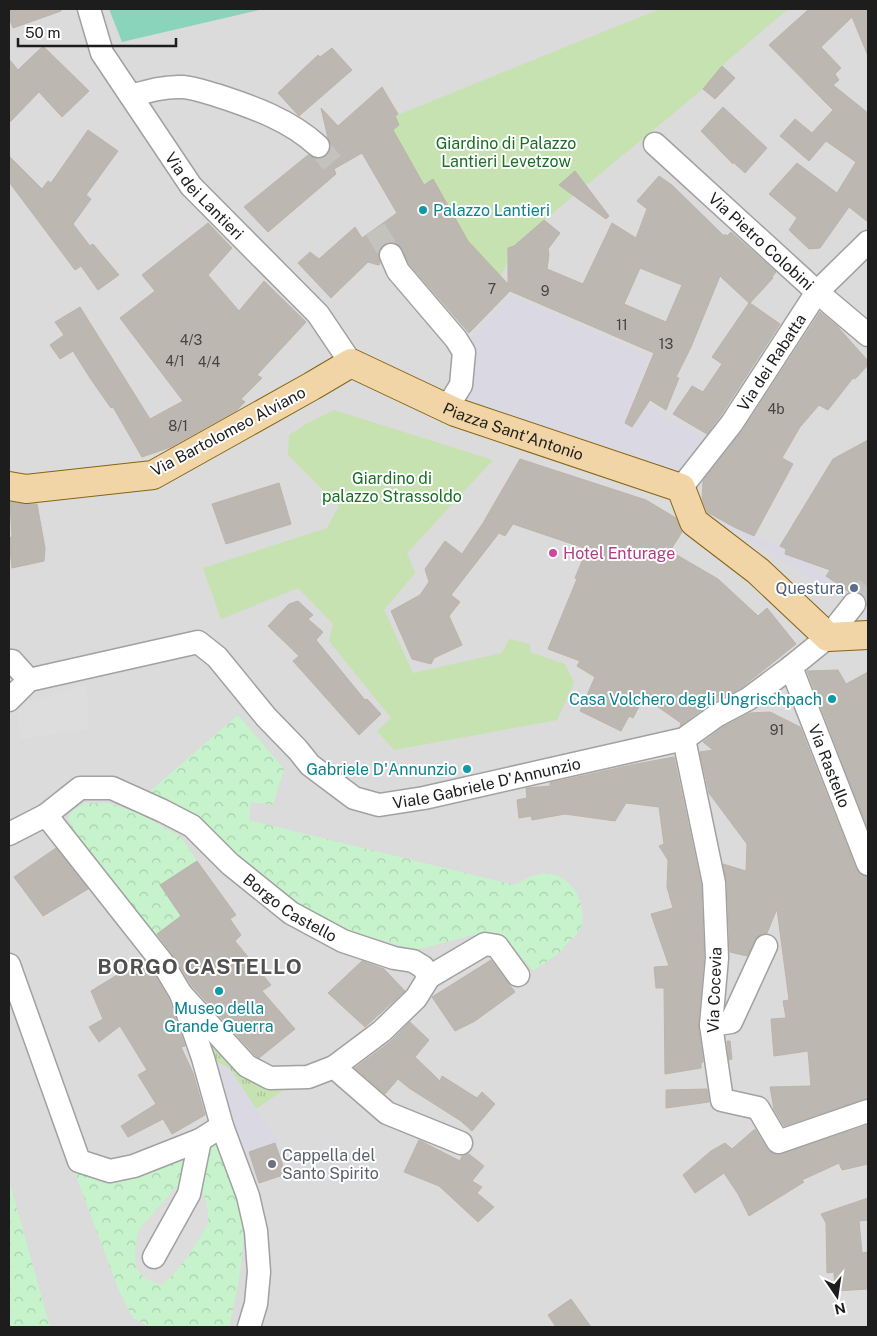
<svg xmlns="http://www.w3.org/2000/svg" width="877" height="1336" font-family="'Public Sans',sans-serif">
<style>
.residential{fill:#dbdbdb}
.grass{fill:url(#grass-tufts)}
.park{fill:url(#park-crowns)}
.garden{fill:#c6e2b0}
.pitch{fill:#8bd4bc}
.parking{fill:#ddd}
.plaza{fill:#dad9e3}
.building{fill:#bdb7b2;stroke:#bdb3a9;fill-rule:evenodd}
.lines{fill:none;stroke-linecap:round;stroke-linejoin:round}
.minor-tunnel{stroke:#c3c2bd;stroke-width:22;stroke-dasharray:22 11;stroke-linecap:butt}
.minor-casing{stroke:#a1a1a1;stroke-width:25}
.major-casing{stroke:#866511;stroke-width:30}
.minor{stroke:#fff;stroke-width:22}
.major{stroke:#f1d5a6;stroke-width:28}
.culture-dot{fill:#0f9aa8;stroke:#fff;stroke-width:2}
.hotel-dot{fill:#d1479c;stroke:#fff;stroke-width:2}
.service-dot{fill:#5c6f8a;stroke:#fff;stroke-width:2}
.worship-dot{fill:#6b7280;stroke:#fff;stroke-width:2}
.labels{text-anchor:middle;stroke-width:4;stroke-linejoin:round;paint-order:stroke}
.number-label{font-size:14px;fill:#454442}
.park-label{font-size:16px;fill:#186f24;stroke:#fff}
.street-label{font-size:16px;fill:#1d1d1d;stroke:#fff}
.culture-label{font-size:16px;fill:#0d838f;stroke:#fff;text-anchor:end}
.hotel-label{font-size:16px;fill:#b23c85;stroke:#fff;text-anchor:start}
.service-label{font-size:16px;fill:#4e5e75;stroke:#fff;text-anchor:end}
.worship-label{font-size:16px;fill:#5b616d;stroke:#fff;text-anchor:start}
.district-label{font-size:21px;font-weight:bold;letter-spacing:1px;fill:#505050;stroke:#fff}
</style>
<defs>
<pattern id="grass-tufts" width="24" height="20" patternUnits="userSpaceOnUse" patternTransform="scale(1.25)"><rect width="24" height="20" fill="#c6e2b0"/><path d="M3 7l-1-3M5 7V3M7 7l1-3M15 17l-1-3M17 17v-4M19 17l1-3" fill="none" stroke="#aac197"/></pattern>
<pattern id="park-crowns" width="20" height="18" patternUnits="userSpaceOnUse" patternTransform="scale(1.25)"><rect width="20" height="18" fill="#c6f3cc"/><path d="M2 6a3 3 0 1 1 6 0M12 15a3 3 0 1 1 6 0" fill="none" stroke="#aad0af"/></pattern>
</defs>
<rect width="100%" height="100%" fill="#edebe5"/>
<path class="residential" d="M9,9H868V1327H9Z"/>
<path class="grass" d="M200,1024L286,1088L256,1109L230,1069L212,1059Z"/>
<path class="park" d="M238,715L284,769L273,805L251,802L249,820L514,885C523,881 530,876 540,874C567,870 586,898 582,923C580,936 566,941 562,951L533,971L503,935H473L416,950L347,930L297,904L148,793Z
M85,803H108L136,812L180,836L197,861L181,916L153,937L73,831L68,817L74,810Z
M217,1141C224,1160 233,1179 238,1199C250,1240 238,1283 230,1324L229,1327H151L133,1318L119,1291L72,1165C84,1173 95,1179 110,1181L187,1152L183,1184L177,1186L139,1230L135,1254L207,1226C210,1214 206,1205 203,1194C200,1179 204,1161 205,1146Z
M9,1180L50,1327H9Z"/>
<path class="garden" d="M660,9H788L726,62L703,89L520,240L514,246L508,248V257L510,256L501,276L468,241L433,179L424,185L393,130L395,116Z
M334,410L493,460L407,553L415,573L384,610L413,673L502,653L509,639L530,644V652L565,664L574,683L557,720L394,750L377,731L391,718L329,641L333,624L298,588L221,619L203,568L327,528L339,506L288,455L289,435L306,424Z"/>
<path class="pitch" d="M109,9H264L122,42Z"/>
<path class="parking" d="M87,684L88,729L20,739L18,705Z
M183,1184L200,1192L203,1195L206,1200L208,1219L207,1226L189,1255L172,1276L161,1285L144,1278L136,1267L135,1254L137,1237L139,1230L154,1212L177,1186Z"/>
<path class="plaza" d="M511,295L649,356L633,398L706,438L681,488L455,412L478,366L471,337Z
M701,510L734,527L786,549L785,554L813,565L826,576L868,605V614Z
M212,1059L230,1069L256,1109L280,1142L249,1153L259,1183L253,1185Z"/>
<path class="building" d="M9,9H61V11L13,28L9,17Z
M809,9H868V56L852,17L821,47L841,68L835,74L839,80L833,85L868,113V222L849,207L820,248L809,249L789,230L797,218L769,194L797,163L837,193L856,162L826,141L809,161L780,136L795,119L812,133L833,110L769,45Z
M43,46L89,91L62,117L39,92L9,123V59L18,70Z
M332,48L352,70L299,116L278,93L318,55L320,57Z
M722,66L735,78L715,99L703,89Z
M382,87L398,114L395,116L399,125L393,130L424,185L433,179L468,241L508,284V248L514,246L544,220L560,233L548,249L549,255L547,269L583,284L612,223L636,238L647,209L637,201L659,176L672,185L724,236L725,234L727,236L731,232L776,272L772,277L773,278L750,303L780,324L721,415L707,434L673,414L692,386L703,392L722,364L712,357L749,303L720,276L691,347L676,377L679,378L666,410L650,400L632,427L625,423L654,353L510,291L469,333L409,264L399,245L393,242L385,243L380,248L378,254L380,264L378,265L368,262L331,298L298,263L310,252L319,259L355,227L362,238L397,213L362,153L334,169L336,174L268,232L244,207L308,155L316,159L323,158L328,154L331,148L330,142L328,138L321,108L338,126ZM640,268L682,285L666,322L624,304Z
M723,107L767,148L745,173L733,162V164L701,131Z
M88,130L118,151L86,195L91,199L73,224L90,246L93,244L119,275L98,290L81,266L75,270L9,182V156L42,189L48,181L51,183Z
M575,171L609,216L606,219L559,185Z
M208,223L232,248L208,275L239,311L264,281L306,322L257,375L262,378L241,399L245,402L237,410L171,447L142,457L113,407L111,408L90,378L73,351L60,359L50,345L64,335L55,322L80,307L150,419L183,401L120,318L155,291L142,275Z
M820,312L837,326L868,361V365L855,379L853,378L828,410L819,405L800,427L782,458L793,464L754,536L734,527L707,512L702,499L703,481L743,430Z
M868,440V605L862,593L855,591L849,592L826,576L830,570L785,554L786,549L780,546L833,459Z
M520,459L646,500L676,518L682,532L670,551L718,579L758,616L767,608L796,644L741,688L708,705L680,726L681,723L644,697L633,718L629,716L621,731L580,711L595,677L577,666L580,661L548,649L577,579L575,578L587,549L513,524L505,536L499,533L451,595L460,602L449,616L462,645L434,658L431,664L412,659L391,611L420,595L429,582L425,569L445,541L462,554L483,523Z
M279,483L291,524L226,544L212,504Z
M10,502L24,504H37L45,548L44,561L12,568L9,539L12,536Z
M298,601L313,615L308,619L323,632L316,640L365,700L367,699L381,714L359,735L293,661L299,656L268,626L289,604Z
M838,670L846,684L868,672V829L807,671Z
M770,712L800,727L856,869L860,874L868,877V1098L784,1126L774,1109L770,1087L811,1086L808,1051L774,1056L771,1019L786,1018L783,1001L789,1000L777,909L767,933L758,936L747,956L730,952L727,882L723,864L746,871L747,844L709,793L700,752L713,750L703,742L723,727L750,713Z
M674,757L701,885L704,958L698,1024L703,1062L701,1063V1068L665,1074L664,988H656L654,967L669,966L651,914L673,908L667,887L668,860L659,846L664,844L659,807L626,803L615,821L565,814L532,820L531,816L519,818L517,800L527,798L526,788L550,786V783L631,765Z
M56,848L88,889L43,916L14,877Z
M197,861L236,915L230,919L241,935L235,941L271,985L262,991L295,1029L259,1058L255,1055L192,986L173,955L157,934L181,916L160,885Z
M143,959L151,969L169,1000L185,1046L181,1047L193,1073L205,1115L172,1134L163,1119L128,1137L121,1126L156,1104L138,1075L147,1070L120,1026L99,1042L89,1027L103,1019L91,991Z
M491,960L515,992L475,1021L455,1031L432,997Z
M362,961L384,969L405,991L365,1027L328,993Z
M410,1022L429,1040L415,1057L440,1081L442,1076L477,1098L482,1092L495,1104L472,1131L461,1121L409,1088L398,1079L385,1094L355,1068L390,1042Z
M727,1041H730L732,1059L729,1060Z
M707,1089L709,1102L666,1108V1090Z
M868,1125V1164L842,1170L839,1163L802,1180L804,1182L749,1216L738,1194L724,1173L695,1193L683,1175L711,1151L725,1143L732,1149L755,1129L767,1149L771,1153L777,1155Z
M419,1140L460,1161L462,1156L469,1154L484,1166L472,1181L482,1187L477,1193L494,1207L478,1222L439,1186L404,1172Z
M275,1143L286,1174L259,1183L249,1152Z
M868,1198V1220L859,1221L862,1253L868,1252V1289L835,1291L834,1272L827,1273L826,1223L821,1214Z
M571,1299L591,1327H556L548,1315Z"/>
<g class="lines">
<path class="minor-tunnel" d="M318,146L334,165
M375,229L391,255
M854,604L868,587"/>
<defs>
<g id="minor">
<path id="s1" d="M89,9L102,53L191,186L318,314L351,363"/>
<path d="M131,96C148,91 165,86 183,87C195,88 205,92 216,95C253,107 290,120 318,146"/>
<path id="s2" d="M655,144L817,292L868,335"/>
<path d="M391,255L398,271L456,339L464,352L461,385L447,408"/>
<path id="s3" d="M681,488L732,423L817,292L868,242"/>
<path d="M9,661H12L29,680"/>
<path id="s4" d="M791,667L868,864"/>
<path id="s5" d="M9,700L29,680L198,642L217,657L266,717L298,750L310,765L354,798L379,805L424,798L684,739L716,716L748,699L791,667L828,637L854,604"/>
<path d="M684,739L714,883L717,958L711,1025L722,1100L758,1108L778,1142L868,1111"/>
<path d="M46,815L162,962L181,994L203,1058L222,1126L248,1196L256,1231L259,1272L256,1304L249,1327"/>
<path id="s6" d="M9,834L46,815L80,788H112L163,811L192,826L230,864L291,913L343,941L394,958L413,961L423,967L429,977L416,998L382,1031L334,1067L308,1077L270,1078L247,1066L181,994"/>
<path d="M9,965L79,1161L110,1171L134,1166L200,1140L222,1126"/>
<path d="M429,977L485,944L497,946L518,975"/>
<path d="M711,1025L731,1022L766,946"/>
<path d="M334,1067L387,1113L461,1143"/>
<path d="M154,1257L189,1194L200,1140"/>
</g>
<g id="major">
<path id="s7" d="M9,486L26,489L153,475L312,386L351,363L455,412L681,488L694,522L758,571L828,637L868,635"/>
</g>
</defs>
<use href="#minor" class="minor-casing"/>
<use href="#major" class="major-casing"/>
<use href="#minor" class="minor"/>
<use href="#major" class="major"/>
</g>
<g class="culture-dot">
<circle cx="423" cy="210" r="5"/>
<circle cx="832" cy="699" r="5"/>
<circle cx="467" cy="769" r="5"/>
<circle cx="219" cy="991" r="5"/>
</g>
<circle class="hotel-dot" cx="553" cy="553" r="5"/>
<circle class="service-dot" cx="854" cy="588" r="5"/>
<circle class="worship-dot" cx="272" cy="1164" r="5"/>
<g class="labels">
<g class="number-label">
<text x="492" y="294">7</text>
<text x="545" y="296">9</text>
<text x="622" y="330">11</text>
<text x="191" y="345">4/3</text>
<text x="666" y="349">13</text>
<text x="175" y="366">4/1</text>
<text x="209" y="367">4/4</text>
<text x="776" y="414">4b</text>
<text x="178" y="431">8/1</text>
<text x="777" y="735">91</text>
</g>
<g class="park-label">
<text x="506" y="149">Giardino di Palazzo<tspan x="506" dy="18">Lantieri Levetzow</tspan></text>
<text x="392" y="484">Giardino di<tspan x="392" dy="18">palazzo Strassoldo</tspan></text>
</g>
<g class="street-label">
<text dy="6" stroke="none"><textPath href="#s1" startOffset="222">Via dei Lantieri</textPath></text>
<text dy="6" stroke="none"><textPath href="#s2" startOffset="144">Via Pietro Colobini</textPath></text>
<text dy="6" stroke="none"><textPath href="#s3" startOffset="155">Via dei Rabatta</textPath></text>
<text transform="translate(228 431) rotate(-28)" y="6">Via Bartolomeo Alviano</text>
<text dy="6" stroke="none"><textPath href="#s7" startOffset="549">Piazza Sant'Antonio</textPath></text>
<text dy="6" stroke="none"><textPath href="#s4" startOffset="106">Via Rastello</textPath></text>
<text dy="6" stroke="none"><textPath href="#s5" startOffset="559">Viale Gabriele D'Annunzio</textPath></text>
<text dy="6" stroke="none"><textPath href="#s6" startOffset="334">Borgo Castello</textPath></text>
<text transform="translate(714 990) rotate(-88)" y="6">Via Cocevia</text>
</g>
<g class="culture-label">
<text x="433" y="216" text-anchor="start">Palazzo Lantieri</text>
<text x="822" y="705">Casa Volchero degli Ungrischpach</text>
<text x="457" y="775">Gabriele D'Annunzio</text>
<text x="219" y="1014" text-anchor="middle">Museo della<tspan x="219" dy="18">Grande Guerra</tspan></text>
</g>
<g class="hotel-label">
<text x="563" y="559">Hotel Enturage</text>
</g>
<g class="service-label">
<text x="844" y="594">Questura</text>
</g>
<g class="worship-label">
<text x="282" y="1161">Cappella del<tspan x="282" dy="18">Santo Spirito</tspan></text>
</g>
<g class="district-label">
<text x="200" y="974">BORGO CASTELLO</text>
</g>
</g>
<rect width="877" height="1336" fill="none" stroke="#1d1d1d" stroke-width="20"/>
<g transform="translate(837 1296) rotate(167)" stroke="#ffffff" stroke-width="4" paint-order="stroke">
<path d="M0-4L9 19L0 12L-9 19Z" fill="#1d1d1d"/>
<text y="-8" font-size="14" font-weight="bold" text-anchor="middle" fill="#1d1d1d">N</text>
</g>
<path d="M18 38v8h158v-8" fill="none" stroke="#1d1d1d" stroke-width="2.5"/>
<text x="25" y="38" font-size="15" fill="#1d1d1d" stroke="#ffffff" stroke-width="4" paint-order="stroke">50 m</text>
</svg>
